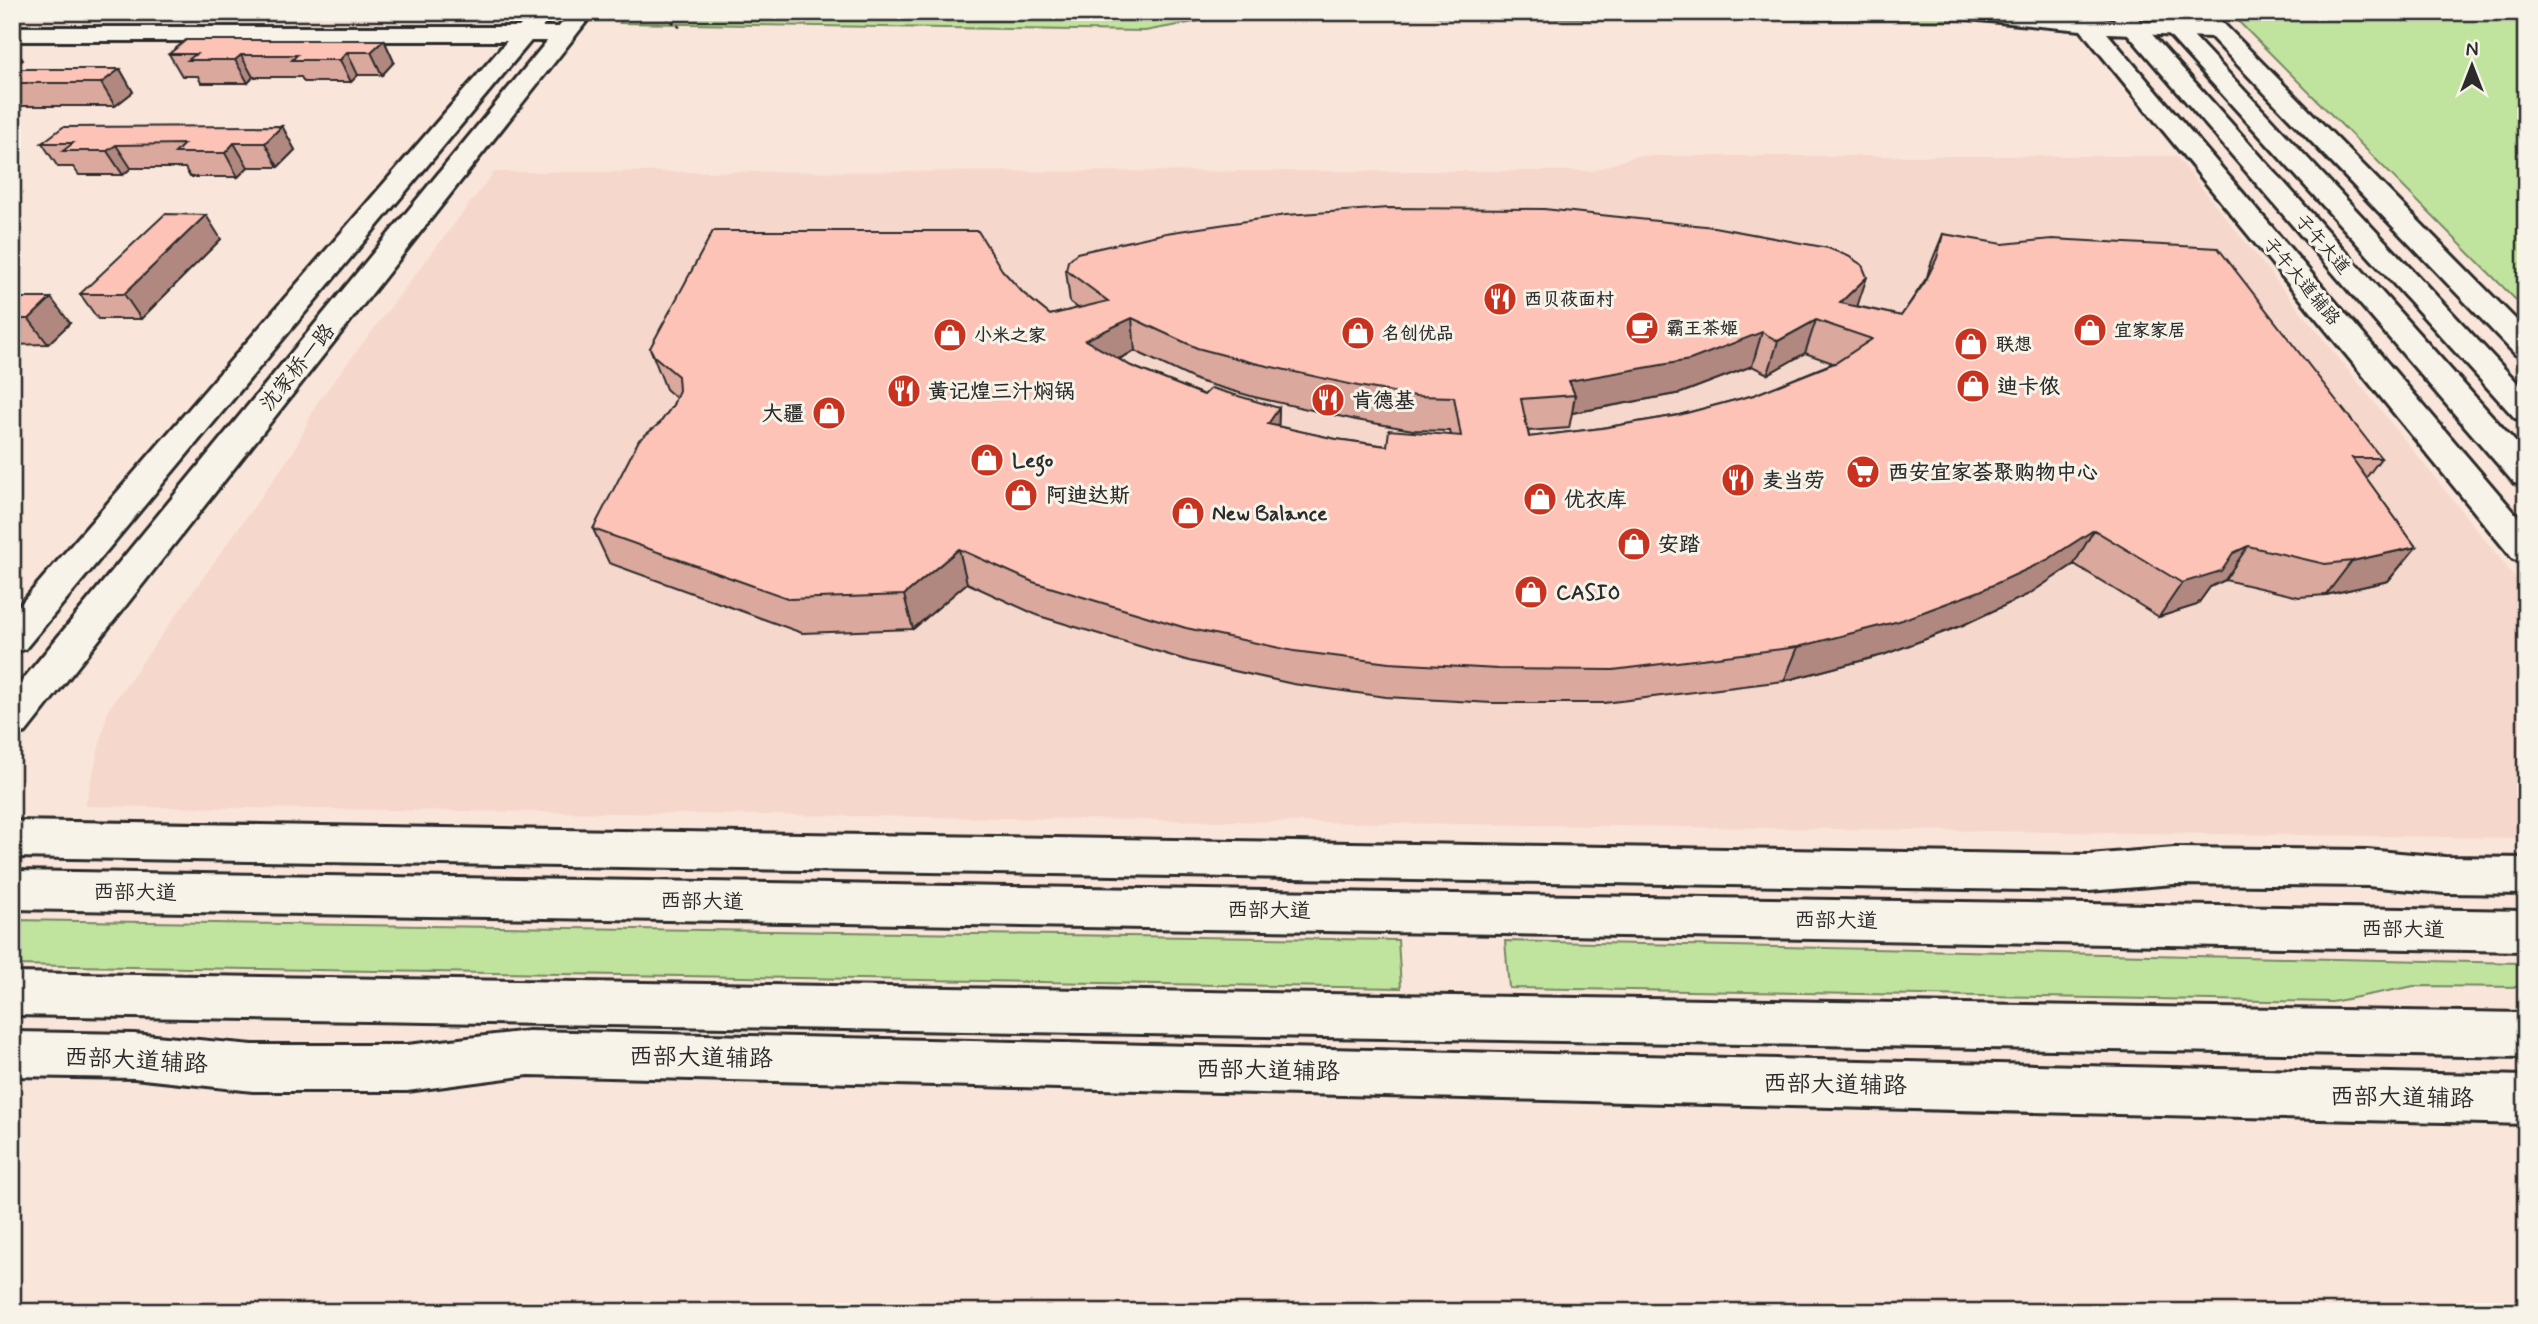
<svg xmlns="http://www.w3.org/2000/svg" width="2538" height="1324" font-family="Mynerve,'LXGW WenKai TC',sans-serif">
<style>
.built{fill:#f6d7cc}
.green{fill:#c0e39d;stroke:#768764;stroke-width:2}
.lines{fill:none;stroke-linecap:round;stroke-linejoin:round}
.minor-casing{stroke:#2b2b2b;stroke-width:6}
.major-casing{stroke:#2b2b2b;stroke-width:6}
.path{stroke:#2b2b2b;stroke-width:2.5;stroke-dasharray:3.5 3.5;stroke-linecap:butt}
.minor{fill:#f7f3e8;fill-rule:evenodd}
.major{fill:#f7f3e8;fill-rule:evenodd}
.wall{fill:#daa89d;stroke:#2b2b2b;stroke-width:2;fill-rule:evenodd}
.shaded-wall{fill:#b18880;stroke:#2b2b2b;stroke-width:2}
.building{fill:#fdc3b7;stroke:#2b2b2b;stroke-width:2;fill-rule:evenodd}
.labels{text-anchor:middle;stroke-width:6;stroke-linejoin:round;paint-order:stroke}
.far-street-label{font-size:18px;fill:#2b2b2b;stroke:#f7f3e8}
.far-poi-label{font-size:18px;font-weight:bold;fill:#2b2b2b;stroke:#f7f3e8;text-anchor:start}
.street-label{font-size:21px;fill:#2b2b2b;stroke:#f7f3e8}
.poi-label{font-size:21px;font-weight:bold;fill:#2b2b2b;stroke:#f7f3e8;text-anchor:start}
.near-street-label{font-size:24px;fill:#2b2b2b;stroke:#f7f3e8}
</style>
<rect width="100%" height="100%" fill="#f9e5d9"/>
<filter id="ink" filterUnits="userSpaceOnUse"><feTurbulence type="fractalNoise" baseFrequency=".0143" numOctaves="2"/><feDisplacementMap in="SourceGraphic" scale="14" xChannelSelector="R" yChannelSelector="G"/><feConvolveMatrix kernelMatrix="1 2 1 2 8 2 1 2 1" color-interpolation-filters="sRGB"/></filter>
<g filter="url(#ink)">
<path class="built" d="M1636,156H2176L2526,591V838L85,806L108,710L294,451L317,403L494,172L1592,171Z"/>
<path class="green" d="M628,12H1263L1243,13L1145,31L620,23Z
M1408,12H2057L2064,21L1451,18Z
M2228,12H2526V310L2240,23Z
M12,920L1398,940L1401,988L12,965Z
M1505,941L2521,963L2526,969V987L2414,986L2332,1002L1509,988Z"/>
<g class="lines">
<defs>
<path id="minor" d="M1958,12H2035L2070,16L2067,12H2090L2095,18L2134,22L2199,23L2189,12H2212L2526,330V357L2515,354L2211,37L2107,33L2526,526V562L2513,559L2081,30L1969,19L1961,17Z
M12,27H565L573,29L576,34L573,39L565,41H12Z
M12,821L2089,855L2174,848L2367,850L2445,857L2526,858V894L2445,893L2367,886L2174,884L2089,891L12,857Z
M529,1031L2526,1076V1124L529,1075L407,1091H253L134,1078L12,1076V1032L134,1034L253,1045H407Z"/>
<path id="major" d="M532,12H555L25,649L12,653V614Z
M571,12H594L26,732L12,736V693Z
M2109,12H2132L2526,454V486L2514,483Z
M2148,12H2171L2526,392V421L2515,418Z
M12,871L2526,911V951L12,909Z
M12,973L2526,1013V1057L12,1015Z"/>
</defs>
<use href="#minor" class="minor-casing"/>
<use href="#major" class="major-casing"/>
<path class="path" d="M673,12L667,18L681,28
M1184,12L1187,19"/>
<use href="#minor" class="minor"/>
<use href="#major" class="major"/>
</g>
<path class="wall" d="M384,40L394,62L382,75H358L351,82H304L301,77H253L248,83H201L198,76H182L169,54Z
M12,69H120L133,92L115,106H12Z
M282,126L295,150L278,167H248L238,177H190L185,168H131L123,175H79L73,167H58L42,143Z
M1943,234L2381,458L2366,478L2416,547L2388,581L2326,595L2299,597L2225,580L2210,587L2197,605L2159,617L2074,564L2029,594L1963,625L1883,655L1784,681L1604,703H1492L1386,697L1293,684L1189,661L1039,616L967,583L913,629L802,633L609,563L593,529L660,423L673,405L676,398L666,389L650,348L1002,270L1023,293L1050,315L1078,308L1070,302L1066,270L1857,306L1901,316L1927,277L1930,266ZM1135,351L1198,381L1254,397L1356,420L1413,430L1450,431L1451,435L1387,446L1336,439L1278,427L1279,408L1204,395L1131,366L1119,359ZM1805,353L1833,363L1754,395L1679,415L1602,428L1529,437L1528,431L1569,428L1572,413L1681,393L1752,366L1768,374Z
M221,239L141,319H98L80,294Z
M12,298L70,323L48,344L12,345Z"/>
<path class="shaded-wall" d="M384,40L394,62L382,75L371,52Z
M12,44L23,60L12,68Z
M347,52L358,75L351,82L340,60Z
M241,55L253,77L248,83L235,60Z
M120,69L133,92L115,106L101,83Z
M282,126L295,150L278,167L265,143Z
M234,143L248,167L238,177L225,153Z
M116,145L131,168L123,175L107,151Z
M206,215L221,239L141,319L124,294Z
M1867,277L1856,310L1840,303Z
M51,298L70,323L48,344L29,319Z
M1132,318L1135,351L1089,373L1085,340Z
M1816,320L1805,353L1768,374L1778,341Z
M1762,332L1752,366L1681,393L1572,413L1575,395L1569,381Z
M1279,408L1278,442L1268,424Z
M2094,530L2074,564L2029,594L1963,625L1883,655L1784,681L1798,647Z
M2248,546L2225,580L2210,587L2197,605L2159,617L2182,583L2233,553Z
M2416,547L2388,581L2326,595L2352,561Z
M959,549L967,583L913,629L904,595Z"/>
<path class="building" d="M186,40H384L371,52H347L340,60H292L297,55H241L235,60H188L196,54H169Z
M12,69H120L101,83H12Z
M282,126L265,143H234L225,153H175L184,144L116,145L107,151H63L73,143H42L63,127Z
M1388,208L1544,209L1714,227L1828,248L1848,256L1862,265L1867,277L1840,303L1901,316L1925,282L1937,258L1943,234L2003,244L2052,239L2218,248L2381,458H2352L2416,547L2352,561L2325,564L2248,546L2233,553L2221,571L2182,583L2094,530L2047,560L1980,591L1899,621L1798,647L1613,670L1498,669L1389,663L1294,651L1186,628L1033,582L959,549L904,595L790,599L593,529L639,440L660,423L673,405L679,390L678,376L654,356L650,348L713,231H978L1002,270L1023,293L1050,315L1108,301L1066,270L1068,261L1077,253L1166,233L1286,215ZM1132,318L1197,348L1254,363L1358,386L1416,396L1454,397L1461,436L1389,430L1387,446L1336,439L1268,424L1279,408L1211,388L1204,395L1131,366L1085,340ZM1816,320L1872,339L1837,362L1754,395L1679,415L1602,428L1529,437L1521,399L1575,395L1569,381L1690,360L1762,332L1778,341Z
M165,214L206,215L124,294H80Z
M12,298H51L29,319H12Z"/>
</g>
<defs>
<symbol id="restaurant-disc" viewBox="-11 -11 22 22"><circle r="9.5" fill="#c8321e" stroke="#f7f3e8"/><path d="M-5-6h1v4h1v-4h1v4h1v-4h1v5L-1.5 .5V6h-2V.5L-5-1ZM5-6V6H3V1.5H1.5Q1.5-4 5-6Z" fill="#fff"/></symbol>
<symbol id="cafe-disc" viewBox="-11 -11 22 22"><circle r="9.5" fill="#c8321e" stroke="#f7f3e8"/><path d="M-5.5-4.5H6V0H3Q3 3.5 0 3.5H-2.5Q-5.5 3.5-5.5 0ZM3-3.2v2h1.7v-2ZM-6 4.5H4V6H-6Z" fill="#fff"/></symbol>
<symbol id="shop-disc" viewBox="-11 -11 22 22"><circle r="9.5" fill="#c8321e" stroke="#f7f3e8"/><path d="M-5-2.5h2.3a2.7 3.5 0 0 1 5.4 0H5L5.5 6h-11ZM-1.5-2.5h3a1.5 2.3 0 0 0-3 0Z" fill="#fff"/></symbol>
<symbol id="supermarket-disc" viewBox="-11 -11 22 22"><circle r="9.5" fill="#c8321e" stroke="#f7f3e8"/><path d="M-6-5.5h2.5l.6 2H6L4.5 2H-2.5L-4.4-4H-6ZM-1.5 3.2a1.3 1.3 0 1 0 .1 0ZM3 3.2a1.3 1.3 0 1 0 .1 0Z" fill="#fff"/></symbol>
</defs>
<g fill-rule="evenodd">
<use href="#restaurant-disc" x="1481" y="280" width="38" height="38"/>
<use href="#cafe-disc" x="1623" y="309" width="38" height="38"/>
<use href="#shop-disc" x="2071" y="311" width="38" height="38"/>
<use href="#shop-disc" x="1339" y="314" width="38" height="38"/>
<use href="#shop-disc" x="931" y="316" width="38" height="38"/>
<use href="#shop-disc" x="1952" y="325" width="38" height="38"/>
<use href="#shop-disc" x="1954" y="367" width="38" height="38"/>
<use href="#restaurant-disc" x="885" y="372" width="38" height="38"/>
<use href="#restaurant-disc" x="1309" y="381" width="38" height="38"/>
<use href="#shop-disc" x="810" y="394" width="38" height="38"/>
<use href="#shop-disc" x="968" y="441" width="38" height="38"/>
<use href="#supermarket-disc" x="1844" y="453" width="38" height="38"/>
<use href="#restaurant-disc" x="1719" y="461" width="38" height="38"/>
<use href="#shop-disc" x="1002" y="476" width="38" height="38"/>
<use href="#shop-disc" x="1521" y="480" width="38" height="38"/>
<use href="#shop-disc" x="1169" y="494" width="38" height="38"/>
<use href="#shop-disc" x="1615" y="525" width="38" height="38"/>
<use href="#shop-disc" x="1512" y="573" width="38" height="38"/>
</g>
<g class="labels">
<g class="far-street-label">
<text transform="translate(2323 244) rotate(49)" y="6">子午大道</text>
<text transform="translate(2302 281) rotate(50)" y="6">子午大道辅路</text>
</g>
<g class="far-poi-label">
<text x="1524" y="305">西贝莜面村</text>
<text x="1666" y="334">霸王茶姬</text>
<text x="2114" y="336">宜家家居</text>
<text x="1382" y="339">名创优品</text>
<text x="974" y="341">小米之家</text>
<text x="1996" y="350">联想</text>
</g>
<g class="street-label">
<text transform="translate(297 367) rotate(-51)" y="7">沈家桥一路</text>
<text transform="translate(135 892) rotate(1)" y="7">西部大道</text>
<text transform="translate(702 901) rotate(1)" y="7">西部大道</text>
<text transform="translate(1269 910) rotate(1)" y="7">西部大道</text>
<text transform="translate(1836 920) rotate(1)" y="7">西部大道</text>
<text transform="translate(2403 929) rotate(1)" y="7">西部大道</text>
</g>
<g class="poi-label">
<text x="1997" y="393">迪卡侬</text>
<text x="928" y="398">黄记煌三汁焖锅</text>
<text x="1352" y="407">肯德基</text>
<text x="804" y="420" text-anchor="end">大疆</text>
<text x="1012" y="467">Lego</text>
<text x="1888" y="479">西安宜家荟聚购物中心</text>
<text x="1762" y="487">麦当劳</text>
<text x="1046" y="502">阿迪达斯</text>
<text x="1564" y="506">优衣库</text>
<text x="1212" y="520">New Balance</text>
<text x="1658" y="551">安踏</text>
<text x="1556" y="599">CASIO</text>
</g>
<g class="near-street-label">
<text transform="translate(701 1057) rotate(1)" y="8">西部大道辅路</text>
<text transform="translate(136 1060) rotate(3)" y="8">西部大道辅路</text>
<text transform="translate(1268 1070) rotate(1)" y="8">西部大道辅路</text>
<text transform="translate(1835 1084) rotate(1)" y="8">西部大道辅路</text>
<text transform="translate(2402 1097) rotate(1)" y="8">西部大道辅路</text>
</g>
</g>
<rect width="2538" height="1324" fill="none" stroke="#f7f3e8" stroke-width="42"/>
<rect x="21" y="21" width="2496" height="1282" fill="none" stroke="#2b2b2b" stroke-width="2.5" filter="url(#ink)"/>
<g transform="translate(2472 66)" stroke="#f7f3e8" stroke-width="5" paint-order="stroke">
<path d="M0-5L12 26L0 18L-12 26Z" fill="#2b2b2b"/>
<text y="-10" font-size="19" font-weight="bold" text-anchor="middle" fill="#2b2b2b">N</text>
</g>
</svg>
